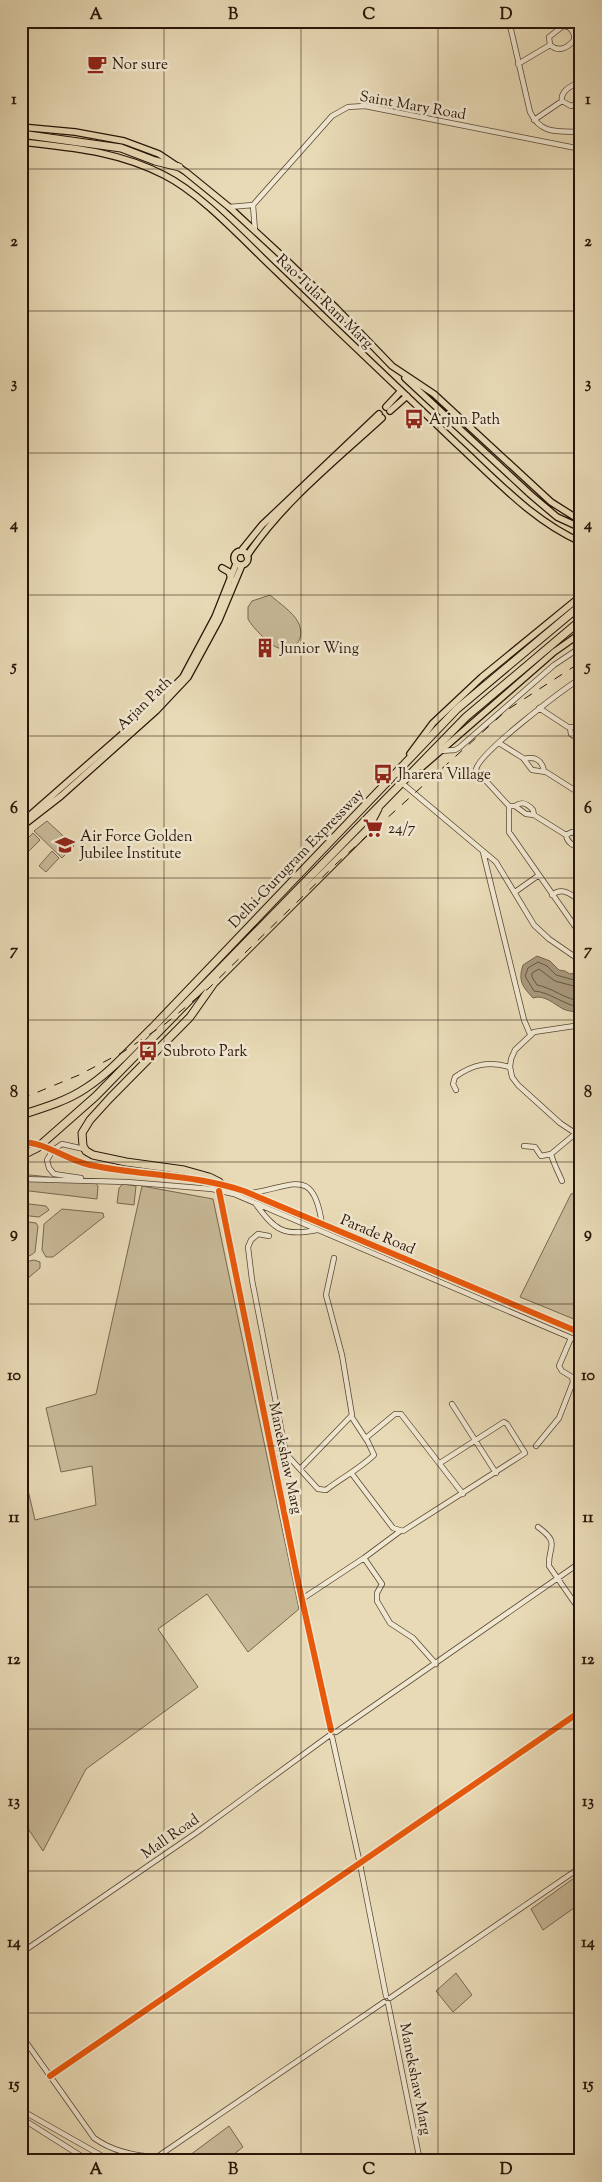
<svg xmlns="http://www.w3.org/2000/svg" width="602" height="2182" font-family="'Sorts Mill Goudy',serif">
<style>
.green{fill:#c8b998;stroke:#786750}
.water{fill:#a7977b;stroke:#75634d}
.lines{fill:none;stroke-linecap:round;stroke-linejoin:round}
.shore{stroke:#685642;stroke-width:1}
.minor-tunnel{stroke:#c2b393;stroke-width:4.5;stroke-dasharray:4.5 2;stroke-linecap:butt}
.minor-casing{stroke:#594634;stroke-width:6}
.major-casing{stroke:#291508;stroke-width:8}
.highway-casing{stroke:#291508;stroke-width:9}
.minor{stroke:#f0e7d0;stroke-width:4.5}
.major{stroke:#e8dab6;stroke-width:5.5}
.highway{stroke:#e8dab6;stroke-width:7}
.rail{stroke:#291508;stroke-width:1;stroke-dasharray:9 9;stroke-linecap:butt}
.cycleway-casing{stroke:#f0e7d0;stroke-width:9}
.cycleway{stroke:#e8590c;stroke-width:6}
.grid{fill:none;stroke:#291508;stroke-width:1;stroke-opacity:0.55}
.labels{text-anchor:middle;stroke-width:5;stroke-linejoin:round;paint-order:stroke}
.poi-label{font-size:15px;fill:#291508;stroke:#f0e7d0;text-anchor:start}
.street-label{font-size:15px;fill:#291508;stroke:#f0e7d0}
.neatline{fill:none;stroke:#291508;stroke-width:2}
.grid-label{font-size:16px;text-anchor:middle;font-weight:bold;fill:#291508}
</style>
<rect width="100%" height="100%" fill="#e8dab6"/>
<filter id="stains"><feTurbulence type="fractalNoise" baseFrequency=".004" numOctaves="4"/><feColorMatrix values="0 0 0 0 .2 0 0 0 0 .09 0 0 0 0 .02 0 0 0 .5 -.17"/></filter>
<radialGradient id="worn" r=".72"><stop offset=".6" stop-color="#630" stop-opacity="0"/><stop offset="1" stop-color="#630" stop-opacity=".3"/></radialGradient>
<path class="green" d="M270,595C279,603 293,612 298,622C307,639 293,655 276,647C267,642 253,628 248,619V607L252,601Z
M47,821L74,846L62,858L34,831Z
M33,833L40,840L28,852L21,845Z
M52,851L59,858L46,872L39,866Z
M21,1174L95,1182L98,1186L97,1199L21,1190Z
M123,1184L136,1186L134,1205L117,1203L119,1188Z
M142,1186L213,1199L299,1609L248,1652L207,1594L158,1629L198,1687L86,1769L43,1851L21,1818V1460L35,1520L96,1505L92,1466L61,1472L46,1408L96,1394Z
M581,1192V1322L520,1297L571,1194Z
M21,1203L46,1206L49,1210L39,1217L21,1215Z
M62,1209L103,1213L104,1217L53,1257H46L42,1250L44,1224Z
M21,1221L36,1223L38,1226L35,1252C31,1256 27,1257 21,1257Z
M34,1260L40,1262V1268L21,1284V1269L23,1267L21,1263Z
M581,1873V1903L543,1930L531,1909Z
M456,1973L472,1995L453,2012L436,1991Z
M229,2126L243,2147L225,2161H182Z"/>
<path class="water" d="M537,956L550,961L559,970L565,971L570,974L575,973L581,978L580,1012C574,1012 568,1011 563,1009C554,1004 544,994 533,998C522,986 518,981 523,965Z"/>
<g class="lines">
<path class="shore" d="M581,982L556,975L547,966L538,962L528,968L525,976L534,991C551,992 564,1006 581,1007
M581,988L555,981L539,969L532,973V977L537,985C553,988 566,1000 581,1001"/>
<path class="minor-tunnel" d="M23,1142C44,1144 60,1157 81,1163C107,1170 135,1171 162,1175"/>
<defs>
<path id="minor" d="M509,21L530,112C541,135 558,131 581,132
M563,26C571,26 575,33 574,40C567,49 558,52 550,45L549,37Z
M518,64L550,45
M581,82C572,85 560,90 562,101L571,106L581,101
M534,120L562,101
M253,205L255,231
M229,207L253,205L332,116L348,107L365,106L581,149
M581,678C564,689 477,754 476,770L509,806V832L581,935
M539,708L568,727H576L581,729
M570,728L571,734L581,741
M499,743L523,758L532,770L546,772L576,791V796L581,801
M440,751L455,750L460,747L554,665L581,647
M524,759C535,756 542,760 544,771
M402,783L496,862L534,925L549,939L581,961
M509,806H515L526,814L534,815L566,835C567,842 574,848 581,846
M515,806C522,801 527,803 533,810L534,815
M566,835L572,832L581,838
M483,852L524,1020L530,1034
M515,892L539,875
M552,895C563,886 571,895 581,901
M581,1025L534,1032L515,1050L511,1059L510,1067L512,1077L518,1085L560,1123L581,1137
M456,1090L453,1084L455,1077C473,1064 489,1061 510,1067
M524,1146L535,1147L541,1156L551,1154C554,1165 558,1171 562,1181
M551,1154L575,1134
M162,1175L219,1182L244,1191L581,1333
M81,1178L54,1174L49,1168L47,1160L53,1150L62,1144L84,1149
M21,1179L127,1182L212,1189L234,1194L581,1342
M219,1191L299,1586L331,1730
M251,1193C291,1188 314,1164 322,1225
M255,1203C275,1230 283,1237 317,1230
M269,1236L258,1234L251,1240L248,1247L252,1280L286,1454
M452,1404L496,1473
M366,1438L395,1414H401L463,1494
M536,1446L559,1418L573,1382L572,1377L562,1371L559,1366L571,1338
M272,1454L283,1453L288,1456L318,1489L326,1490C343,1477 358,1470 374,1455L368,1442L351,1416
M300,1469L352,1415L342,1355L326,1295L334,1258
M352,1474L393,1528L403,1531L525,1453L507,1424L504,1422L440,1463
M538,1527C561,1544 548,1545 549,1566L581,1612
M364,1558L382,1584L377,1593V1601L390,1623L413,1638L436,1664
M302,1599L364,1558L399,1532
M336,1732L581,1562
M332,1737L360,1864L386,1996
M21,1953L196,1833L330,1735
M390,1998L581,1867
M388,2003L420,2161
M21,2035L94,2138C112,2151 135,2156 157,2157L384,2002
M50,2076L581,1711
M21,2110L111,2161
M21,2118L89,2161"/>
<path id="major" d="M21,127L75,132L124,141L159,154L186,172L229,207L281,255L336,308L392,366L434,394L551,502L581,521
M21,142C73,148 117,151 164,175C202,194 244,241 276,271C336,329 396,386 457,444C495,479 533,521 581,542
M405,378L531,495L557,517L581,528
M386,407L401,391
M390,411L407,396
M241,551L262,525L379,414
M234 558a7 7 0 1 1 14 0a7 7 0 1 1-14 0Z
M247,556C282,503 335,461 382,418
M222,568L229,572L231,579
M410,754L433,723L482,677L581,596
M422,767L554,652L581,633
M29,816L152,708L183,677L215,617L236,564
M21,827L61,796L156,711L188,677L219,620L242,565"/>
<path id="highway" d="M21,134L121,148L155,161L179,167
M21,1115C43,1108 67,1101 86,1088C111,1072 132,1047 153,1027L457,709L581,605
M21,1131L24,1140L21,1147
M21,1156L37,1148L96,1096L466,717L581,620
M219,1182L209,1177L184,1170L126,1162L93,1155L86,1151L83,1146L82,1133L90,1120L110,1098L190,1017L214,983L367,830L378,809"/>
</defs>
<use href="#minor" class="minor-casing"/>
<use href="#major" class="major-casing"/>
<use href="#highway" class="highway-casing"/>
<use href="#minor" class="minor"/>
<use href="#major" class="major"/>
<use href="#highway" class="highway"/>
<path class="rail" d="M21,1099L79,1075L123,1052L165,1024L209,988L336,864L507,710L581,662"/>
<defs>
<path id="cycleway" d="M21,1142C46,1142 66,1160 90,1165C142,1176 193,1174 244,1191L581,1333
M219,1191L299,1586L331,1730
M50,2076L581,1711"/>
</defs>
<use href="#cycleway" class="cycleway-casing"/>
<use href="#cycleway" class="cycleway"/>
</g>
<path class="grid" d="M164,21V2161M301,21V2161M438,21V2161M21,169H581M21,311H581M21,453H581M21,595H581M21,736H581M21,878H581M21,1020H581M21,1162H581M21,1304H581M21,1446H581M21,1587H581M21,1729H581M21,1871H581M21,2013H581"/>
<defs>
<symbol id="cafe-bare" viewBox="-9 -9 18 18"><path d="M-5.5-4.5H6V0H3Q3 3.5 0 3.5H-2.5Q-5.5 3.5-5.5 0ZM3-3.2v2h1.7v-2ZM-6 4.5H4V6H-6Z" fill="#8f2418" stroke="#f0e7d0" stroke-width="2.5" paint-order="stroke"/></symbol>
<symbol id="bus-bare" viewBox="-9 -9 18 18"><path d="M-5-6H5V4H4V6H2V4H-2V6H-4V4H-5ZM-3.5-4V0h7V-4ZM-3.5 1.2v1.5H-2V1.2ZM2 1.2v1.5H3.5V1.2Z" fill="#8f2418" stroke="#f0e7d0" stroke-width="2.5" paint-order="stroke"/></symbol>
<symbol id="building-bare" viewBox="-9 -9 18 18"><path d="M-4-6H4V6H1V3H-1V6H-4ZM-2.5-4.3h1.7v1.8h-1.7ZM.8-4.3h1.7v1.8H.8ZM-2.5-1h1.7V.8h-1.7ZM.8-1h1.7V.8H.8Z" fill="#8f2418" stroke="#f0e7d0" stroke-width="2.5" paint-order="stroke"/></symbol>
<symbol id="supermarket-bare" viewBox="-9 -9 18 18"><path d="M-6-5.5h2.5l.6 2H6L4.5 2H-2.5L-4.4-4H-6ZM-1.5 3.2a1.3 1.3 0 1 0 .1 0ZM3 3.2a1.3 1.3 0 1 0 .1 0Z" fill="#8f2418" stroke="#f0e7d0" stroke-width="2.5" paint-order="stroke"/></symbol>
<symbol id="school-bare" viewBox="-9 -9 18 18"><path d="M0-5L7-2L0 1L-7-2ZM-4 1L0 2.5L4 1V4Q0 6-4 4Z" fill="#8f2418" stroke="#f0e7d0" stroke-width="2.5" paint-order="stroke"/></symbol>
</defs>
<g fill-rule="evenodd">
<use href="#cafe-bare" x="83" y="50" width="28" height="28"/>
<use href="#bus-bare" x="400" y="405" width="28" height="28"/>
<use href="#building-bare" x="251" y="634" width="28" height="28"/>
<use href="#bus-bare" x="369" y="760" width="28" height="28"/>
<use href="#supermarket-bare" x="359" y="814" width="28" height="28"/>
<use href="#school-bare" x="51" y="831" width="28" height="28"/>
<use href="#bus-bare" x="134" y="1037" width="28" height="28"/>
</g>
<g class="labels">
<g class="poi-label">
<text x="112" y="69">Nor sure</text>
<text x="429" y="424">Arjun Path</text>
<text x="280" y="653">Junior Wing</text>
<text x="398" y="779">Jharera Village</text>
<text x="388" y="833">24/7</text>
<text x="80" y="841">Air Force Golden<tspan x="80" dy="17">Jubilee Institute</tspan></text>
<text x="163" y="1056">Subroto Park</text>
</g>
<g class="street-label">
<text transform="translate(413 105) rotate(10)" y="5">Saint Mary Road</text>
<text transform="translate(325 301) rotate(44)" y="5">Rao Tula Ram Marg</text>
<text transform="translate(144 703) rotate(-44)" y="5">Arjan Path</text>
<text transform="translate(296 858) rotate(-46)" y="5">Delhi-Gurugram Expressway</text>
<text transform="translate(378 1234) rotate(23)" y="5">Parade Road</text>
<text transform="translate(286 1458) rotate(78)" y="5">Manekshaw Marg</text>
<text transform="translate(170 1836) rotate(-35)" y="5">Mall Road</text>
<text transform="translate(416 2079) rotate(79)" y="5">Manekshaw Marg</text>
</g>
</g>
<rect width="602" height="2182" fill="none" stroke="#e8dab6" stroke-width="55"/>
<rect x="28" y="28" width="546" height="2126" class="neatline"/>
<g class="grid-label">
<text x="96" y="19">A</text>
<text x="233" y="19">B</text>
<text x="369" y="19">C</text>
<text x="506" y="19">D</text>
<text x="14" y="104">1</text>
<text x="588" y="104">1</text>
<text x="14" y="246">2</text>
<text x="588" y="246">2</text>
<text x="14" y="388">3</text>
<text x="588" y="388">3</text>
<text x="14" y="529">4</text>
<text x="588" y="529">4</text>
<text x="14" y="671">5</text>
<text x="588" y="671">5</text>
<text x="14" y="813">6</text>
<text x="588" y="813">6</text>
<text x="14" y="955">7</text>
<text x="588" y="955">7</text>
<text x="14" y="1097">8</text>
<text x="588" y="1097">8</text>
<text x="14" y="1238">9</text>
<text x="588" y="1238">9</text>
<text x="14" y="1380">10</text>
<text x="588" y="1380">10</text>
<text x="14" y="1522">11</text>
<text x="588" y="1522">11</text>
<text x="14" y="1664">12</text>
<text x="588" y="1664">12</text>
<text x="14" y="1806">13</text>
<text x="588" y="1806">13</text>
<text x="14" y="1947">14</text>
<text x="588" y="1947">14</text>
<text x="14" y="2089">15</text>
<text x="588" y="2089">15</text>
<text x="96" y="2174">A</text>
<text x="233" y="2174">B</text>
<text x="369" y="2174">C</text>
<text x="506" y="2174">D</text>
</g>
<rect width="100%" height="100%" filter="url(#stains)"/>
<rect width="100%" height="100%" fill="url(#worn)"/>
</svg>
